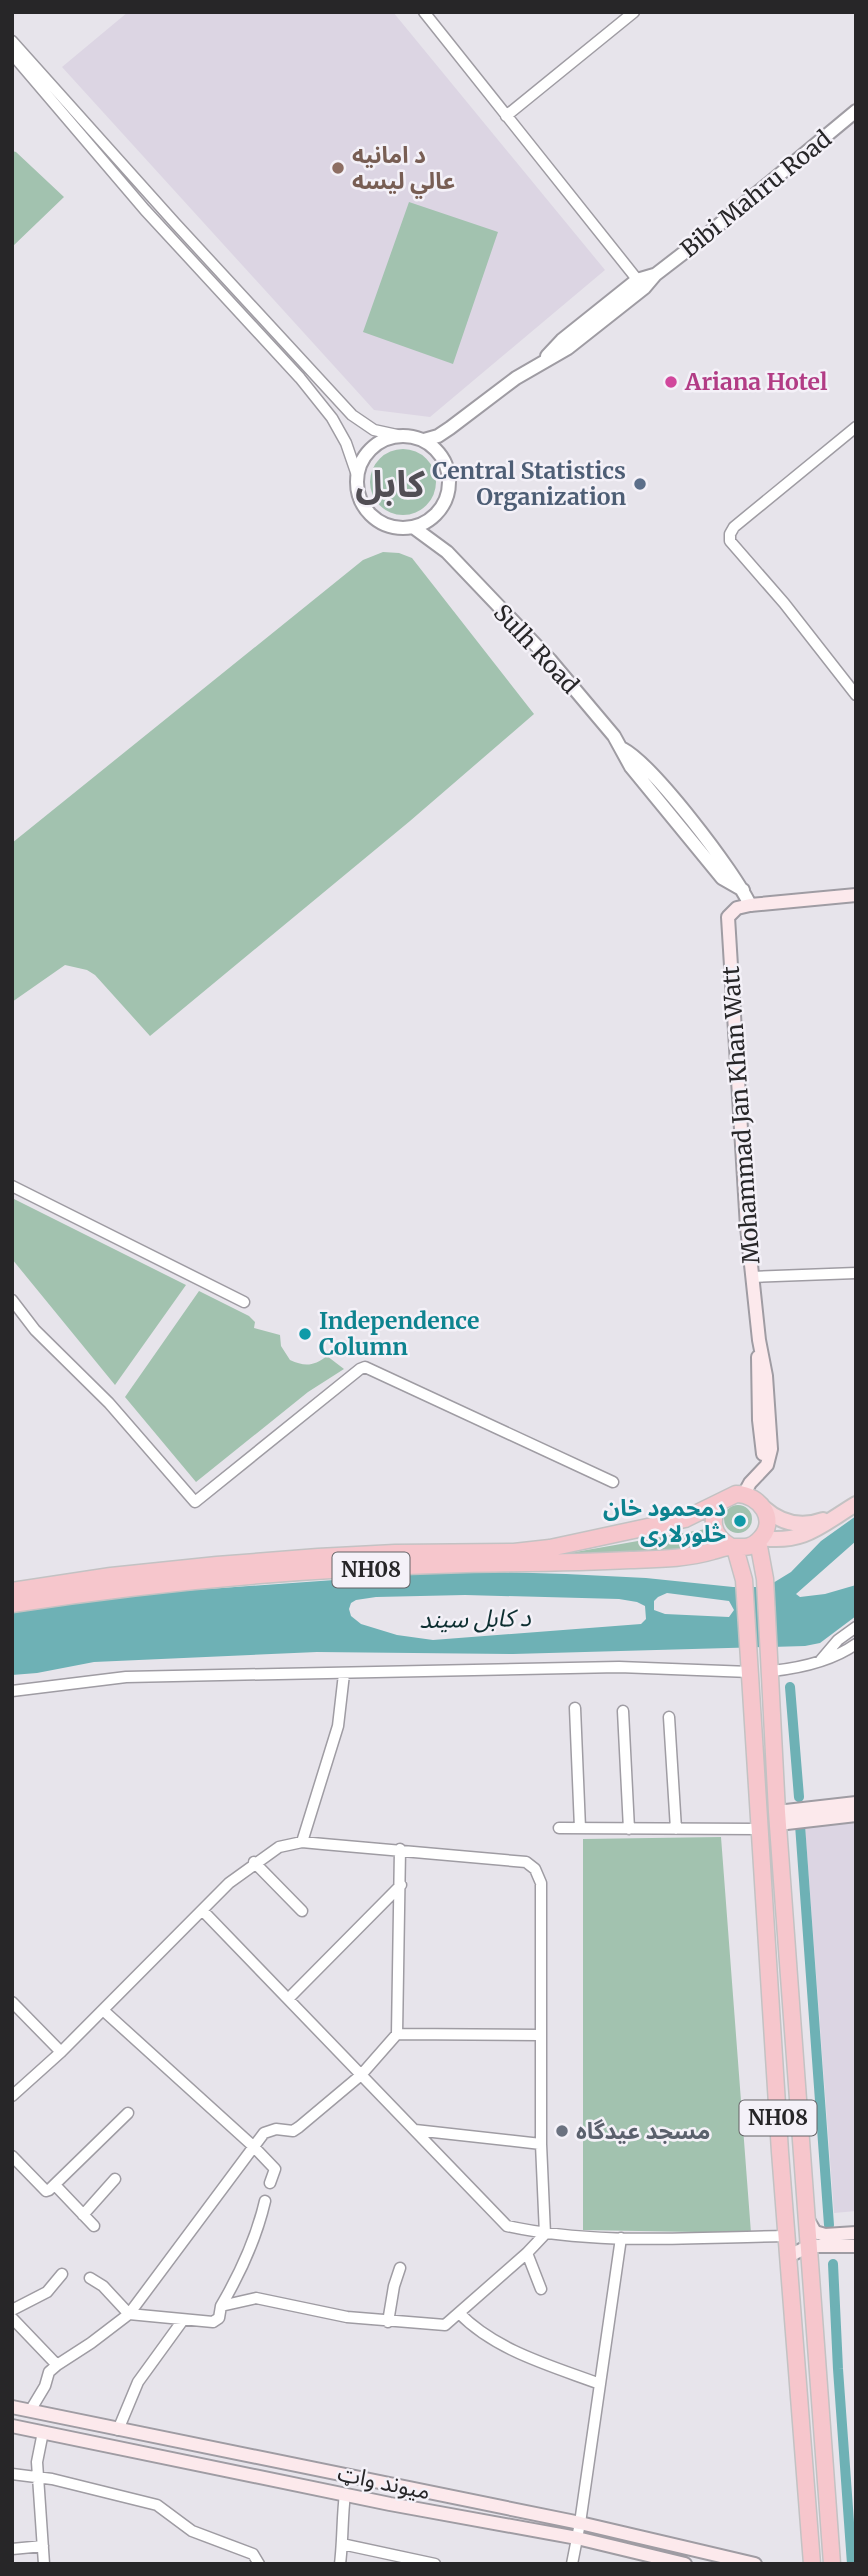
<svg xmlns="http://www.w3.org/2000/svg" width="868" height="2576" font-family="Merriweather,'Noto Sans Arabic',serif">
<style>
.built{fill:#dcd5e3}
.green{fill:#a2c2af}
.water{fill:#6eb1b5;fill-rule:evenodd}
.lines{fill:none;stroke-linecap:round;stroke-linejoin:round}
.canal{stroke:#6eb1b5;stroke-width:10}
.minor-casing{stroke:#9f9ca3;stroke-width:13}
.tertiary-casing{stroke:#9f9ca3;stroke-width:16}
.secondary-casing{stroke:#9f9ca3;stroke-width:16}
.primary-casing{stroke:#c3c2c3;stroke-width:18}
.trunk-casing{stroke:#c3c2c3;stroke-width:19}
.minor{stroke:#fff;stroke-width:10}
.tertiary{stroke:#fff;stroke-width:12}
.secondary{stroke:#fce9ec;stroke-width:12}
.primary{stroke:#f8d4d9;stroke-width:14}
.trunk{stroke:#f6c6cc;stroke-width:16}
.education-dot{fill:#8d6e63;stroke:#f4f1f8;stroke-width:2.5}
.hotel-dot{fill:#d1479c;stroke:#f4f1f8;stroke-width:2.5}
.service-dot{fill:#5c6f8a;stroke:#f4f1f8;stroke-width:2.5}
.culture-dot{fill:#0f9aa8;stroke:#f4f1f8;stroke-width:2.5}
.worship-dot{fill:#6b7280;stroke:#f4f1f8;stroke-width:2.5}
.labels{text-anchor:middle;stroke-width:5;stroke-linejoin:round;paint-order:stroke}
.shield{fill:#f4f1f8;stroke:#646366;stroke-width:2}
.shield-label{font-size:21px;font-weight:bold;fill:#272628}
.education-label{font-size:23px;font-weight:bold;fill:#785e54;stroke:#f4f1f8;text-anchor:start}
.street-label{font-size:23px;fill:#272628;stroke:#f4f1f8}
.hotel-label{font-size:23px;font-weight:bold;fill:#b23c85;stroke:#f4f1f8;text-anchor:start}
.service-label{font-size:23px;font-weight:bold;fill:#4e5e75;stroke:#f4f1f8;text-anchor:end}
.culture-label{font-size:23px;font-weight:bold;fill:#0d838f;stroke:#f4f1f8;text-anchor:start}
.worship-label{font-size:23px;font-weight:bold;fill:#5b616d;stroke:#f4f1f8;text-anchor:start}
.water-label{font-size:24px;font-style:italic;fill:#0d2f31;stroke:#f4f1f8}
.town-label{font-size:37px;font-weight:bold;fill:#514e54;stroke:#f4f1f8}
</style>
<rect width="100%" height="100%" fill="#e7e4eb"/>
<path class="built" d="M128,12H393L605,270L430,417L374,410L62,67Z
M856,1821V2211L834,2213L805,1826Z"/>
<path class="green" d="M12,151L16,152L64,197L12,247Z
M409,202L498,232L453,364L363,332Z
M370 482a33 33 0 1 1 66 0a33 33 0 1 1-66 0Z
M383,552L399,553L412,558L534,714L410,821L150,1036L95,975L87,970L65,965L12,1002V843L363,560Z
M12,1198L186,1285L115,1385L12,1259Z
M199,1291L249,1316L255,1322L254,1328L280,1335L281,1346L290,1360C305,1367 314,1366 327,1356L344,1369L308,1392L196,1482L125,1397Z
M724 1519a14 14 0 1 1 28 0a14 14 0 1 1-28 0Z
M706,1529L709,1545L699,1553L564,1554Z
M721,1837L751,2233L583,2230V1839Z"/>
<path class="water" d="M856,1516V1541L796,1594L800,1597L825,1594L856,1585V1616L820,1643L805,1646L513,1654L317,1652L94,1662L37,1673L12,1675V1610L180,1591L460,1571L566,1574L646,1578L733,1587H756L773,1583L791,1572L821,1541ZM667,1593L729,1601L734,1610L729,1617L665,1614L654,1610V1601L658,1597ZM465,1595L619,1599L637,1602L645,1606L646,1619L641,1624L433,1640L397,1635L361,1624L351,1616L349,1609L351,1603L356,1600L376,1597Z"/>
<g class="lines">
<path class="canal" d="M790,1687L799,1797
M800,1825L829,2225
M833,2264L838,2369L852,2564"/>
<defs>
<path id="minor" d="M424,12L640,283
M12,41L175,223L352,415L374,430L397,435
M12,54L145,210L300,378L332,418L346,443L357,475
M506,116L634,12
M856,427L734,527L730,534V541L784,603L856,695
M12,1186L244,1302
M752,1277L856,1273
M12,1300L35,1330L109,1403L195,1502L360,1369L365,1367L613,1482
M821,1660L838,1640L856,1627
M772,1671C800,1668 832,1661 856,1644
M12,1691L126,1677L619,1667L750,1672
M575,1708L580,1828
M623,1711L629,1829
M669,1717L676,1829
M559,1828L759,1829
M302,1842L338,1726L344,1674
M254,1862L302,1911
M203,1911L507,2226C597,2246 694,2237 786,2236
M289,1998L401,1885
M12,2002L61,2052
M104,2011L253,2146L275,2169L270,2183
M397,2034L540,2035
M12,2096L61,2052L229,1883L279,1847L302,1842L323,1844L526,1862L535,1869L541,1883V2144L545,2234L527,2253L445,2325L347,2317L256,2298L221,2306L219,2318L213,2322L129,2314L103,2286L90,2278
M415,2130L541,2144
M12,2156L46,2191L49,2190L128,2113
M55,2185L94,2226
M83,2215L115,2179
M527,2253L541,2289
M221,2306C241,2272 256,2240 265,2201
M12,2310L47,2292L62,2274
M459,2313C496,2351 552,2366 600,2384
M12,2318L57,2365
M388,2322L394,2286L400,2268
M30,2411L45,2386L49,2372L57,2365L91,2343L129,2314L264,2133L276,2129L293,2131L299,2127L361,2075L397,2034L400,1849
M118,2430L138,2382L183,2320
M43,2432L37,2462L44,2564
M12,2474L52,2479L157,2505L192,2531L253,2554L259,2564
M342,2544L435,2564
M12,2549L43,2546
M340,2564C343,2540 342,2517 345,2494
M572,2564L580,2523L621,2238"/>
<path id="tertiary" d="M547,356L562,340L637,280L654,275
M357 482a46 46 0 1 1 92 0a46 46 0 1 1-92 0Z
M424,440L438,436L450,428L516,378L568,348L644,288L655,275L703,238L856,111
M413,527L447,552L550,660L614,736L631,767L722,878L743,890
M623,749C653,765 735,872 750,905"/>
<path id="secondary" d="M758,1357L759,1420L763,1454
M744,1494L750,1483L767,1465L771,1449L766,1376L759,1340L747,1227L728,917L737,908L750,905L856,895
M777,1812L856,1803
M778,1824L856,1815
M808,2220L815,2232L825,2235L856,2233
M787,2257L809,2246H856
M12,2407L580,2523L755,2564
M12,2426L390,2504L577,2538L685,2564"/>
<path id="primary" d="M764,1508C781,1523 801,1528 823,1520
M761,1538C805,1544 821,1525 856,1504"/>
<path id="trunk" d="M721,1502C709,1519 712,1536 730,1546
M758,1541L765,1579L777,1812L832,2564
M735,1548L744,1580L780,2152L812,2564
M12,1591L111,1576L217,1565L318,1557L395,1553L514,1552L550,1548L685,1519L736,1494C760,1494 780,1521 758,1541C749,1550 740,1546 729,1547C724,1547 718,1550 713,1551C686,1559 658,1559 630,1560C575,1563 520,1563 466,1564C314,1568 162,1581 12,1604"/>
</defs>
<use href="#minor" class="minor-casing"/>
<use href="#tertiary" class="tertiary-casing"/>
<use href="#secondary" class="secondary-casing"/>
<use href="#primary" class="primary-casing"/>
<use href="#trunk" class="trunk-casing"/>
<use href="#minor" class="minor"/>
<use href="#tertiary" class="tertiary"/>
<use href="#secondary" class="secondary"/>
<use href="#primary" class="primary"/>
<use href="#trunk" class="trunk"/>
</g>
<circle class="education-dot" cx="338" cy="168" r="7"/>
<circle class="hotel-dot" cx="671" cy="382" r="7"/>
<circle class="service-dot" cx="640" cy="484" r="7"/>
<g class="culture-dot">
<circle cx="305" cy="1334" r="7"/>
<circle cx="740" cy="1521" r="7"/>
</g>
<circle class="worship-dot" cx="562" cy="2131" r="7"/>
<g class="labels">
<g class="shield">
<rect x="332.5" y="1552.5" width="77" height="35" rx="5"/>
<rect x="739.5" y="2100.5" width="77" height="35" rx="5"/>
</g>
<g class="shield-label">
<text x="371" y="1577">NH08</text>
<text x="778" y="2125">NH08</text>
</g>
<g class="education-label">
<text x="352" y="163">د امانیه<tspan x="352" dy="26">عالي لیسه</tspan></text>
</g>
<g class="street-label">
<text transform="translate(756 194) rotate(-39)" y="8">Bibi Mahru Road</text>
<text transform="translate(536 649) rotate(47)" y="8">Sulh Road</text>
<text transform="translate(741 1115) rotate(-94)" y="8">Mohammad Jan Khan Watt</text>
<text transform="translate(384 2482) rotate(12)" y="8">میوند واټ</text>
</g>
<g class="hotel-label">
<text x="685" y="390">Ariana Hotel</text>
</g>
<g class="service-label">
<text x="626" y="479">Central Statistics<tspan x="626" dy="26">Organization</tspan></text>
</g>
<g class="culture-label">
<text x="319" y="1329">Independence<tspan x="319" dy="26">Column</tspan></text>
<text x="726" y="1516" text-anchor="end">دمحمود خان<tspan x="726" dy="26">څلورلاری</tspan></text>
</g>
<g class="worship-label">
<text x="576" y="2139">مسجد عیدگاه</text>
</g>
<g class="water-label">
<text transform="translate(475 1619) rotate(-1)" y="8">د کابل سيند</text>
</g>
<g class="town-label">
<text x="390" y="497">کابل</text>
</g>
</g>
<rect width="868" height="2576" fill="none" stroke="#272628" stroke-width="28"/>
</svg>
